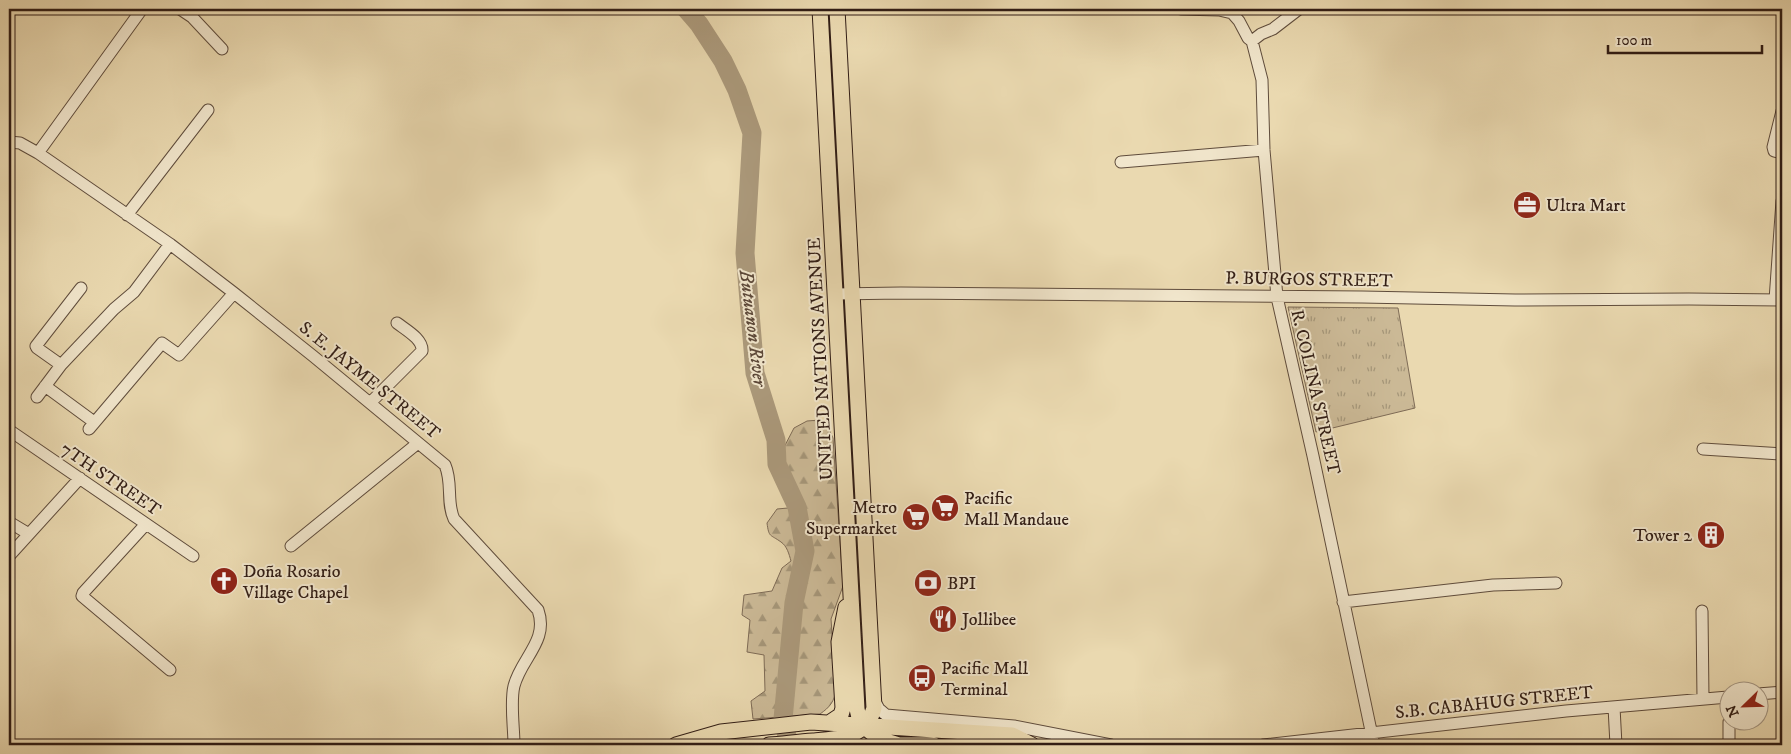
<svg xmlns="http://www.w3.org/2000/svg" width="1791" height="754" font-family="'IM FELL DW Pica',serif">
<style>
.grass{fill:url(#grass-tufts);stroke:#7e6b56}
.forest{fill:url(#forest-firs);stroke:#7e6b56}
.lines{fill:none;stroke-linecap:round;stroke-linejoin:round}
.river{stroke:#ab997b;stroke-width:19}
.minor-casing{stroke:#5f4c3c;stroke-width:13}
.major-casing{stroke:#311d15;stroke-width:17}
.minor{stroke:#f1e6cc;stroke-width:11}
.major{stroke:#ead9b0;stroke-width:15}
.labels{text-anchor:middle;stroke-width:4;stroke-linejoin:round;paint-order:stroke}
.poi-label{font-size:18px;fill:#311d15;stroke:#f1e6cc;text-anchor:start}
.street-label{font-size:18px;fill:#311d15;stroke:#f1e6cc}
.water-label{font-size:19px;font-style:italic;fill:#5c4839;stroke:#f1e6cc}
</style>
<defs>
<pattern id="grass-tufts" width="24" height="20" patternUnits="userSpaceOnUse" patternTransform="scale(1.25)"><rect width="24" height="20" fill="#cbb996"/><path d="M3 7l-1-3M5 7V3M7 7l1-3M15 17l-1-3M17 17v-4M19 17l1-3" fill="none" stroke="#a59679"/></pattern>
<pattern id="forest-firs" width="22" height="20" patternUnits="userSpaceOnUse" patternTransform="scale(1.25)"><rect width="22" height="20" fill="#cbb996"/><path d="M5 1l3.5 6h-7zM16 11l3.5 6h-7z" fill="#a59679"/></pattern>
</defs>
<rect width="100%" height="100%" fill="#ead9b0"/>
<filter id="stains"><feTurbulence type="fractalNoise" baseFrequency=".004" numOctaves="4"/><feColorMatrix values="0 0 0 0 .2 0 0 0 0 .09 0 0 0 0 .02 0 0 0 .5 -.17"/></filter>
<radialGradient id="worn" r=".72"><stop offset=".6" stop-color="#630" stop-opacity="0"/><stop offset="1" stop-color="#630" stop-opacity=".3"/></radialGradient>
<path class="grass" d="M1288,307L1398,308L1415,408L1316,432Z"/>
<path class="forest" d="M820,420L828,427L833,438L843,586L831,619L836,690C834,702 830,707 820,714L753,719L751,701L765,691L764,655L747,652L750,620L742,615L744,595L772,591L782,568L791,561C789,554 787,546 781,542C770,534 769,538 767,523L777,509L788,508L793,501L781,453L794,428L807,421Z"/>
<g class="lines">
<path class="river" d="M686,9L699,24L723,61L737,90L752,133L745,253L755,373L776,440L777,464L797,507L805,551L794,603L783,719L789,745"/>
<defs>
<path id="minor" d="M180,9L192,17L222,49
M1181,9L1219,10L1232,13L1239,21L1248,38L1252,41
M1252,41L1262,80L1264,150L1277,297L1313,456L1374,745
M1252,41L1261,34L1273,29L1299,9
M1782,111L1773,147L1774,151L1782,153
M9,142L20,143L38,153L170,244L234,293L313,356L445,465C453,483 446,502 454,519L538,610C549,641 521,658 514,686C510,702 514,728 514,745
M38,153L142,9
M1121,162L1264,150
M127,215L208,110
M835,294L901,293L1362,297L1515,300L1689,299L1782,300
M1775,300L1782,201
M61,365L37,348L36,346L81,288
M45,386L94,422
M37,397L61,365L114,309L134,292L170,244
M370,403L422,351C423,339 406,330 397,323
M89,429L162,343L179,355L234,293
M9,430L193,556
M1703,449L1782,454
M9,522L29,534
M146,524L83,593L82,596L170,670
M291,546L418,443
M9,556L80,478
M1343,602L1493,585L1556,583
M1702,611L1703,699
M1758,694L1782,692
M874,700L879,709L886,715L1014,726L1111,745
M1614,707L1616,745
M1263,745L1566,711L1728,697
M1729,745V722"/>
<path id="major" d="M820,9L857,709C860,730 880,740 899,745
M829,723L841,715L843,708L839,642L846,607
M676,745L721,732L811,722L1012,735L1032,745
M769,745C783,744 798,742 813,741C838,739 867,738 874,708L837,9
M891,745H934"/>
</defs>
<use href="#minor" class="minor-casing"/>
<use href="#major" class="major-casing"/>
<use href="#minor" class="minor"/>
<use href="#major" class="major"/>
</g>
<defs>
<symbol id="office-disc" viewBox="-11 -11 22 22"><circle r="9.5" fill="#8f2418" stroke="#f1e6cc"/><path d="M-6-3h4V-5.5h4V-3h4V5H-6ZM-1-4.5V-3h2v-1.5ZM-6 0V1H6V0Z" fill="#fff"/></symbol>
<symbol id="supermarket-disc" viewBox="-11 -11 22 22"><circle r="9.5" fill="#8f2418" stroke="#f1e6cc"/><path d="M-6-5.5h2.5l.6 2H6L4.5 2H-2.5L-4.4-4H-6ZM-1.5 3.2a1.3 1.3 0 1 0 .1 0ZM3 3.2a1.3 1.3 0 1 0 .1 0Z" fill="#fff"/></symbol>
<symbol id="building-disc" viewBox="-11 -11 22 22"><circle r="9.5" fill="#8f2418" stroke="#f1e6cc"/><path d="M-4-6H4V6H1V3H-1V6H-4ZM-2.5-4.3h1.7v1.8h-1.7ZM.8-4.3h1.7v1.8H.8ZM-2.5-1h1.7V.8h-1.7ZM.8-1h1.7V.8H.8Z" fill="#fff"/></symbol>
<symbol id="church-disc" viewBox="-11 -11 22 22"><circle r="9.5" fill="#8f2418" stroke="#f1e6cc"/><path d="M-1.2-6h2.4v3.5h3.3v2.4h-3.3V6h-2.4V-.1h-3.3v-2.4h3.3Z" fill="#fff"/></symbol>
<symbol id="bank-disc" viewBox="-11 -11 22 22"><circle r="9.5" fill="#8f2418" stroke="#f1e6cc"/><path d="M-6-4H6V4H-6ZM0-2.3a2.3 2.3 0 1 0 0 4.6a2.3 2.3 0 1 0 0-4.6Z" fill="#fff"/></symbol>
<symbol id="restaurant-disc" viewBox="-11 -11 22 22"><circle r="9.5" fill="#8f2418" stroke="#f1e6cc"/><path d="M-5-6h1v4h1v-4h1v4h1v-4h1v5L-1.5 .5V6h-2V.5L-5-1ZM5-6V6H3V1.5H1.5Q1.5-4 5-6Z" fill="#fff"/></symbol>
<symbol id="bus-disc" viewBox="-11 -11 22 22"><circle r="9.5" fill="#8f2418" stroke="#f1e6cc"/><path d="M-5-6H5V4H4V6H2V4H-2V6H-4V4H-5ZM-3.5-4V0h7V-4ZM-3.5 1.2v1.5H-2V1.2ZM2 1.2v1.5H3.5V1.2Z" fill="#fff"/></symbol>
</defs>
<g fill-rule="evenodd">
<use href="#office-disc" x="1511" y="189" width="32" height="32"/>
<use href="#supermarket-disc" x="929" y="492" width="32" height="32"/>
<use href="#supermarket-disc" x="900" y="501" width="32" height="32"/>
<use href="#building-disc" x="1695" y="519" width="32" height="32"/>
<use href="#church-disc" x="208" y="565" width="32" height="32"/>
<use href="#bank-disc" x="912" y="567" width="32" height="32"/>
<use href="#restaurant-disc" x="927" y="603" width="32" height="32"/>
<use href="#bus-disc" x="906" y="662" width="32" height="32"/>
</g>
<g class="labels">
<g class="poi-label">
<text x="1546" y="211">Ultra Mart</text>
<text x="964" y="504">Pacific<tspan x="964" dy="21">Mall Mandaue</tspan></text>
<text x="897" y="513" text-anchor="end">Metro<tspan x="897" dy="21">Supermarket</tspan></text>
<text x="1692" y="541" text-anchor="end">Tower 2</text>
<text x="243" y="577">Doña Rosario<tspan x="243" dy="21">Village Chapel</tspan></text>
<text x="947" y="589">BPI</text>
<text x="962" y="625">Jollibee</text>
<text x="941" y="674">Pacific Mall<tspan x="941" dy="21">Terminal</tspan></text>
</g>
<g class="street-label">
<text transform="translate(1309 279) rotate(1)" y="6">P. BURGOS STREET</text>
<text transform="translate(820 359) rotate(-93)" y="6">UNITED NATIONS AVENUE</text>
<text transform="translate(370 380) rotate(39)" y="6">S. E. JAYME STREET</text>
<text transform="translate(1316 392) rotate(77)" y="6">R. COLINA STREET</text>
<text transform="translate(111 479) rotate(34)" y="6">7TH STREET</text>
<text transform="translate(1494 702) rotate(-6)" y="6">S.B. CABAHUG STREET</text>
</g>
<g class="water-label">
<text transform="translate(754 328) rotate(83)" y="7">Butuanon River</text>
</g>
</g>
<rect width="1791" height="754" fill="none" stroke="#ead9b0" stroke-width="30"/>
<rect x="10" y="10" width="1771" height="734" fill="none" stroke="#311d15" stroke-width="2.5"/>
<rect x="15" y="15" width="1761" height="724" fill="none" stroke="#311d15"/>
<g transform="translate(1744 706) rotate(247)"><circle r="24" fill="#f1e6cc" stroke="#a49683"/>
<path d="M0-4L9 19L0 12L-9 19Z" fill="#8f2418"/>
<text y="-8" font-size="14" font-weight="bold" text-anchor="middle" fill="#311d15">N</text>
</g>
<path d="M1608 45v8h154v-8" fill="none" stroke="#311d15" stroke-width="2.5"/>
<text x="1616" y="45" font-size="15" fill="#311d15" stroke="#f1e6cc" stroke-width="4" paint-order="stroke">100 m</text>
<rect width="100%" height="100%" filter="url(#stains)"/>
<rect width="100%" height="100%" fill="url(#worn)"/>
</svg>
